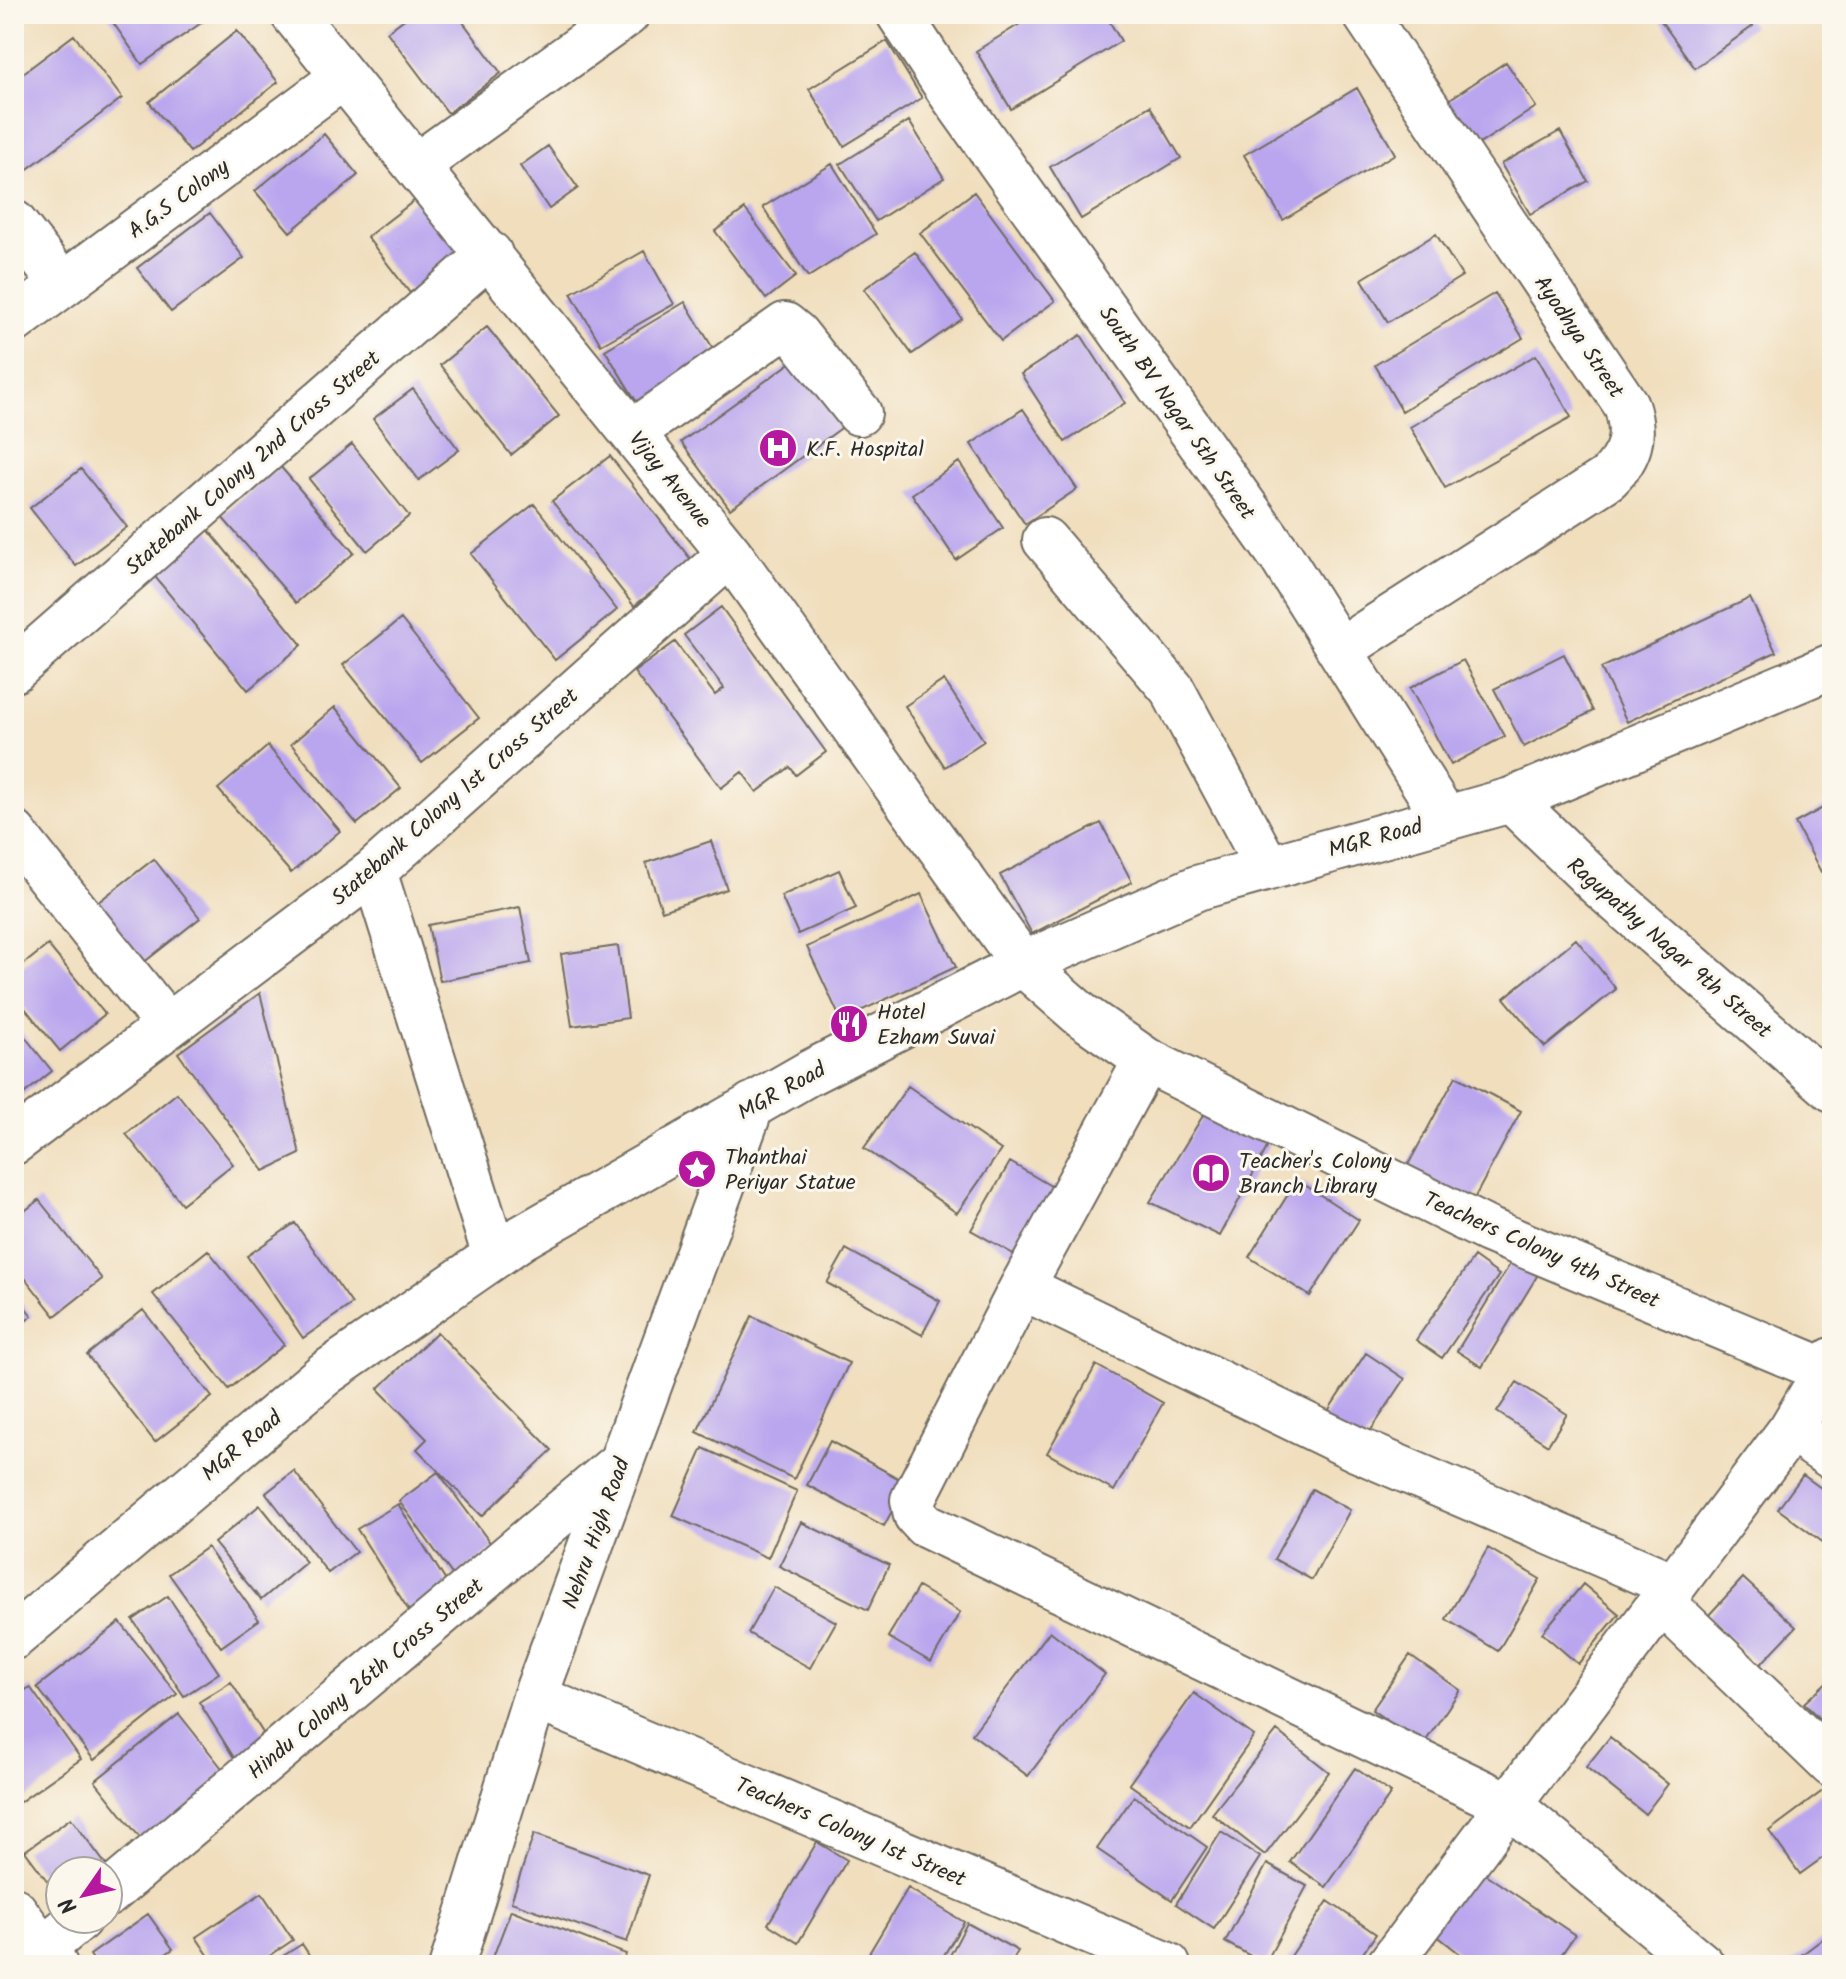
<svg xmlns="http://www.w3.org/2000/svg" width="1846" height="1979" font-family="Kalam,sans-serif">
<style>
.building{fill:#b9a6ee}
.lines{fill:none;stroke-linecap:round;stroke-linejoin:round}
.minor-casing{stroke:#706a5e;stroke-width:48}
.minor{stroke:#fff;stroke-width:44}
.labels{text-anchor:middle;stroke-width:6;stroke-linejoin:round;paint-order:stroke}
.street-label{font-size:22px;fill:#2b2b2b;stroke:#fbf7ec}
.poi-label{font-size:22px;fill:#2b2b2b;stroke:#fbf7ec;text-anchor:start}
</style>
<rect width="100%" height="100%" fill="#fbf7ec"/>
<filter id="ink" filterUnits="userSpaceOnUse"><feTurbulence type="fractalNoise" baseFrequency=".0125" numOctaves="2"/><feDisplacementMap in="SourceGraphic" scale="16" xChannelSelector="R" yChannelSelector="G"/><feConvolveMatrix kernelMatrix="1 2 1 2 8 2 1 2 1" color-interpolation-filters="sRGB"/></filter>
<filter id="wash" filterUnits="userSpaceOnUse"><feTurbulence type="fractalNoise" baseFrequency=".006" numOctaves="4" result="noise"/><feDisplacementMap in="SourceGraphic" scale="32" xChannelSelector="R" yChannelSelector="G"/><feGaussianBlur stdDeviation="1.8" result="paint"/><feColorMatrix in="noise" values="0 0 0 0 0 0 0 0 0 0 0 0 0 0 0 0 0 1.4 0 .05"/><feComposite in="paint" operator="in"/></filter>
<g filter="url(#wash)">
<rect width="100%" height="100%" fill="#f0debd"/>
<g id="blocks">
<path class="building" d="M107,14H214L142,64Z
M411,14H457L501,73L448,113L387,32Z
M1036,14H1105L1121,41L1011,109L976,51Z
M1392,14H1409L1397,22Z
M1656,14H1744L1753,26L1695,68Z
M237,31L278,82L190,152L149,102Z
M74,35L122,98L17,177L14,172V80Z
M887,41L922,98L844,146L809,89Z
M1506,62L1536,107L1473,148L1444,103Z
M1357,88L1395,154L1283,220L1244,155Z
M1150,106L1181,158L1081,219L1050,167Z
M909,121L944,178L876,221L840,164Z
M1560,131L1588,181L1530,214L1501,164Z
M324,134L358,175L290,232L255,191Z
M548,146L578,188L549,209L520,166Z
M832,164L876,234L808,277L763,207Z
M974,192L1055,301L1001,341L920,233Z
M419,197L462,253L410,293L367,237Z
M745,209L796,276L766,299L715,231Z
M210,213L244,258L171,312L137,268Z
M1436,234L1462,276L1388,322L1362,279Z
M644,251L674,304L601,345L571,293Z
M915,252L962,319L912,354L864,289Z
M1495,293L1523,338L1402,411L1375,365Z
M685,302L720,360L641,409L605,350Z
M487,327L559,416L511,455L440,365Z
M1081,335L1125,403L1065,442L1021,374Z
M1536,355L1571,417L1445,488L1410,427Z
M796,359L844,426L730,509L681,442Z
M413,389L459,450L419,480L373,419Z
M1023,409L1077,489L1025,524L971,444Z
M352,444L409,516L367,551L309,479Z
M610,456L692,561L634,606L552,501Z
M959,462L1003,528L956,560L912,494Z
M280,466L354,553L296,603L221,516Z
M81,469L127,527L76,566L30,508Z
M534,504L617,610L555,660L471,554Z
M206,527L302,645L248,690L151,572Z
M1750,598L1776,652L1627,722L1601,668Z
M721,607L826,752L796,775L790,767L757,792L742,772L721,788L634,672L675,642L715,695L724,688L684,635Z
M401,619L479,718L422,763L343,665Z
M1564,654L1593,711L1524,747L1494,689Z
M1463,660L1505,736L1451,765L1410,688Z
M944,680L984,741L945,767L905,706Z
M335,707L401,788L357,824L291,744Z
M268,746L340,831L291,873L218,789Z
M1832,803V866L1821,872L1795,823Z
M1101,823L1132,882L1032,934L1000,875Z
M711,841L727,889L662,911L646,863Z
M154,859L200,918L143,963L97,903Z
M839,870L856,908L798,934L781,896Z
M921,894L956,967L841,1020L807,947Z
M520,907L531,963L440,981L428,925Z
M1576,939L1616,989L1545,1047L1504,998Z
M48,945L105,1014L60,1051L14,995V972Z
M618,946L628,1018L572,1026L561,954Z
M260,993L300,1154L264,1171L178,1053Z
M14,1023L52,1071L14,1102Z
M1456,1076L1521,1111L1467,1212L1402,1176Z
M908,1086L1001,1150L957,1213L864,1148Z
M177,1093L233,1164L182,1204L126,1134Z
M1204,1114L1269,1144L1220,1236L1150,1202Z
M1010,1162L1056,1189L1017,1256L971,1230Z
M1297,1180L1359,1220L1310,1296L1249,1257Z
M39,1200L102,1279L55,1316L14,1264V1219Z
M295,1223L352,1304L303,1338L247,1256Z
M846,1249L940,1301L922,1335L827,1283Z
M208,1250L284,1345L229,1389L153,1294Z
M1515,1256L1540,1271L1482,1367L1457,1351Z
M1474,1257L1499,1275L1442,1358L1416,1340Z
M14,1293L32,1316L14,1330Z
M143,1310L212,1397L155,1442L87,1355Z
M752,1316L849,1363L794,1479L697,1432Z
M437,1332L552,1450L482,1516L417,1449L427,1439L378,1389Z
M1366,1353L1405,1379L1361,1445L1322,1420Z
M1096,1365L1163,1403L1114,1491L1047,1453Z
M1517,1382L1567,1414L1548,1445L1497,1412Z
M1832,1400V1426L1819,1416Z
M830,1441L907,1483L884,1526L807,1485Z
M703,1448L797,1491L768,1558L673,1516Z
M294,1471L356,1552L328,1573L266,1493Z
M438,1472L494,1548L454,1577L399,1501Z
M1803,1475L1832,1496V1549L1778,1509Z
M1312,1489L1350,1510L1312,1580L1274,1559Z
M398,1504L452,1591L413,1617L357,1529Z
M260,1505L306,1562L261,1600L214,1543Z
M801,1522L889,1565L868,1610L779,1566Z
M207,1547L259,1620L221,1647L169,1574Z
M1488,1548L1540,1579L1498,1651L1446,1619Z
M1743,1578L1796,1627L1759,1666L1707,1617Z
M1583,1584L1619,1614L1578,1664L1542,1633Z
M774,1587L836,1622L810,1668L748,1633Z
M918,1587L960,1612L931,1662L888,1637Z
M168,1596L219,1673L184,1696L133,1620Z
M120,1622L177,1694L94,1760L37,1687Z
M1050,1631L1105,1674L1028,1776L972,1734Z
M1410,1655L1460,1690L1423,1745L1372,1710Z
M1832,1677V1732L1804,1703Z
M231,1682L275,1752L243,1772L199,1702Z
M30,1687L81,1759L14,1806V1698Z
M1194,1693L1254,1736L1190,1827L1129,1784Z
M179,1714L229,1777L145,1844L95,1781Z
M1277,1731L1329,1772L1265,1855L1212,1814Z
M1610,1737L1668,1784L1645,1814L1586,1767Z
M1355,1768L1391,1793L1326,1887L1290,1862Z
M1832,1784V1851L1800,1874L1769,1831Z
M1134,1796L1207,1847L1172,1900L1097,1849Z
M71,1818L112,1873L60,1871V1898L25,1851Z
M1221,1832L1260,1857L1214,1929L1176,1904Z
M534,1834L649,1875L627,1942L511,1902Z
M817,1842L847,1860L798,1943L768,1924Z
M1267,1864L1307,1886L1265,1964L1225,1942Z
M1479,1870L1575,1935L1554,1965H1474L1430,1930Z
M908,1888L964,1922L938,1965H862Z
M262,1893L293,1940L256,1965H215L196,1937Z
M1328,1901L1376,1934L1355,1965H1285Z
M511,1910L626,1954L622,1965H490Z
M148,1914L173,1949L150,1965H97L90,1955Z
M967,1923L1018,1951L1010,1965H945Z
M1832,1932V1965H1788Z
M302,1944L316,1965H269Z"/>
</g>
</g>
<g filter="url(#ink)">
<use href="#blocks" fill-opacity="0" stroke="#706a5e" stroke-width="2"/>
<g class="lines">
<defs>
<path id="minor" d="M293,14L730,554L1023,964L1080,1014L1146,1060L1488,1230L1824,1370
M899,14L952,95L1282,558L1445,818
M416,166L627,14
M14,223L61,283
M14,321L343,77
M633,432L785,325L796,334L859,413
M1045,540L1172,689L1267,866
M1340,650L1608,478C1631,455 1636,435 1626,405L1365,14
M14,670L490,254
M1511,800L1600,886L1832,1089
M14,833L168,1026
M374,871L495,1256
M1146,1060L1022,1287L913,1500L916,1515L925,1525L1509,1805L1702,1965
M14,1142L374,871L730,554
M1022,1287L1356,1449L1673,1585
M1791,1429L1832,1457
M1661,1601L1832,1765
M14,1637L326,1373L521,1238L809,1073L1023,964L1197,888L1511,800L1832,666
M535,1697L1168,1965
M108,1894L620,1463
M14,1910L55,1965
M43,1949L79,1919
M452,1965L535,1697L752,1105
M1389,1965L1791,1429L1832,1360"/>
</defs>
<use href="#minor" class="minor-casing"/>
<use href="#minor" class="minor"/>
</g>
</g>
<defs>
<symbol id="hospital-disc" viewBox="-11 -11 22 22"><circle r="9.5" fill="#b5179e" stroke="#fbf7ec"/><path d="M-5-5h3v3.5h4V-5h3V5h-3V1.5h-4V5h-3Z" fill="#fff"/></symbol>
<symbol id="restaurant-disc" viewBox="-11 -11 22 22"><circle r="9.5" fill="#b5179e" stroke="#fbf7ec"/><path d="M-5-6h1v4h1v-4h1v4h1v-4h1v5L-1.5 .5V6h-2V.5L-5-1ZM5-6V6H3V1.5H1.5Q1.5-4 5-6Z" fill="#fff"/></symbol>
<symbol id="sight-disc" viewBox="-11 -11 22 22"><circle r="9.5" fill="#b5179e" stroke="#fbf7ec"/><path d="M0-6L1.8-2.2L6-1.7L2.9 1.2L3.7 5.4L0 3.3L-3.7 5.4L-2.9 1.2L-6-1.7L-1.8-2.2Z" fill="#fff"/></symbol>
<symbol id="library-disc" viewBox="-11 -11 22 22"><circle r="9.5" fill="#b5179e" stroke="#fbf7ec"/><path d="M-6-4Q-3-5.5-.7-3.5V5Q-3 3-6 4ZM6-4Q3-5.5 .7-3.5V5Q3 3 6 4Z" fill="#fff"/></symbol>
</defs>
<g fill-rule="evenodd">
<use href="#hospital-disc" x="756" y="426" width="44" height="44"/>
<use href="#restaurant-disc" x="827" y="1002" width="44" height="44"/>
<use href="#sight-disc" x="675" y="1147" width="44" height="44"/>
<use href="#library-disc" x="1189" y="1151" width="44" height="44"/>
</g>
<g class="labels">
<g class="street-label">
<text transform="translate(178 198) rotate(-36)" y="8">A.G.S Colony</text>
<text transform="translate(1580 336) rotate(56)" y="8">Ayodhya Street</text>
<text transform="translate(1178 412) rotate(55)" y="8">South BV Nagar 5th Street</text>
<text transform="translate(252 462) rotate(-41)" y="8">Statebank Colony 2nd Cross Street</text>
<text transform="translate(671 479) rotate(51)" y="8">Vijay Avenue</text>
<text transform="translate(454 796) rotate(-41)" y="8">Statebank Colony 1st Cross Street</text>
<text transform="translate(1375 837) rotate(-15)" y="8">MGR Road</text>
<text transform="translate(1670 947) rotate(41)" y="8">Ragupathy Nagar 9th Street</text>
<text transform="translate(781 1090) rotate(-29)" y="8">MGR Road</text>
<text transform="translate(1542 1249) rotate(24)" y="8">Teachers Colony 4th Street</text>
<text transform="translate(241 1445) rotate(-40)" y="8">MGR Road</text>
<text transform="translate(595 1533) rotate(-70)" y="8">Nehru High Road</text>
<text transform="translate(365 1678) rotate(-40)" y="8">Hindu Colony 26th Cross Street</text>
<text transform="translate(851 1831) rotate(23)" y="8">Teachers Colony 1st Street</text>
</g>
<g class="poi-label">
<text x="806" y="456">K.F. Hospital</text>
<text x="877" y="1019">Hotel<tspan x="877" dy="25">Ezham Suvai</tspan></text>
<text x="725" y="1164">Thanthai<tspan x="725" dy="25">Periyar Statue</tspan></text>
<text x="1239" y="1168">Teacher's Colony<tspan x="1239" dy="25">Branch Library</tspan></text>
</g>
</g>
<rect width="1846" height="1979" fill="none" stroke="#fbf7ec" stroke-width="48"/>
<g transform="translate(84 1895) rotate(236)"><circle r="38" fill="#fbf7ec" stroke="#a8a59f" stroke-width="2"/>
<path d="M0-6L14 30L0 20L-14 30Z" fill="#b5179e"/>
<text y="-12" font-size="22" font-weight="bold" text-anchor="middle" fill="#2b2b2b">N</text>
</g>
</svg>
